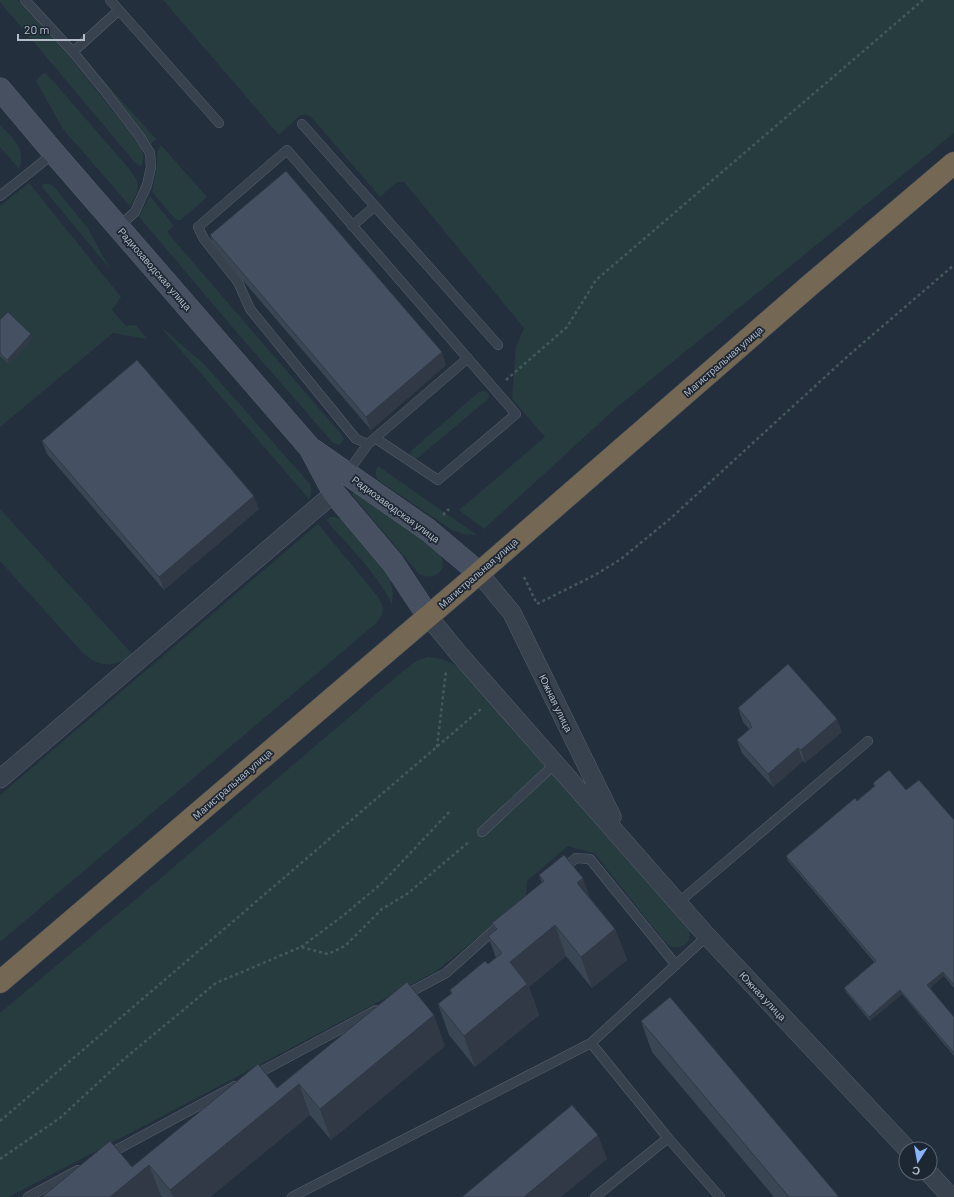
<svg xmlns="http://www.w3.org/2000/svg" width="954" height="1197" font-family="Barlow,sans-serif">
<style>
.green{fill:#263c3f}
.lines{fill:none;stroke-linecap:round;stroke-linejoin:round}
.lane-casing{stroke:#565f6c;stroke-width:10}
.street-casing{stroke:#565f6c;stroke-width:19}
.secondary-casing{stroke:#565f6c;stroke-width:23}
.highway-casing{stroke:#434c59;stroke-width:23}
.path{stroke:#44595c;stroke-width:2.5;stroke-dasharray:3 3;stroke-linecap:butt}
.lane{stroke:#38414e;stroke-width:9}
.street{stroke:#38414e;stroke-width:18}
.secondary{stroke:#465061;stroke-width:22}
.highway{stroke:#746855;stroke-width:22}
.wall{fill:#3b4654}
.shaded-wall{fill:#303945}
.building{fill:#455162;stroke:#303945}
.labels{text-anchor:middle;stroke-width:3.5;stroke-linejoin:round;paint-order:stroke}
.street-label{font-size:10px;fill:#b4bcc9;stroke:#1d2633}
</style>
<rect width="100%" height="100%" fill="#242f3e"/>
<path class="green" d="M0,0H18L69,56L137,141C142,148 146,157 141,166L138,165L132,159L0,2Z
M163,0H954V133L616,408L484,529L459,510L545,437L512,399L516,346L524,328L404,182H397L380,197L313,119C308,115 304,113 298,117L279,135Z
M95,71L156,139L151,144Z
M46,73L131,171C142,187 139,189 130,206L63,129L36,81L42,74Z
M0,125C13,139 27,148 19,169L0,147Z
M161,145L207,197L181,220H176L152,192L157,166V151Z
M29,183L121,297L112,310L126,326L136,325L147,339L113,333L0,427V206Z
M43,184H50L55,188L87,227L110,269L42,187Z
M150,196L174,226L167,232L341,434L344,439L339,445L333,443L240,336L139,217Z
M159,325L205,365L310,484C312,490 312,494 309,499Z
M483,391L487,392L489,395L488,399L419,457L416,459L412,458L410,453L412,450L479,392Z
M378,466L477,535L463,534L452,530L378,480C375,474 375,471 378,466Z
M353,492C362,495 371,503 379,509C395,520 412,530 427,543C431,546 436,550 439,553C450,567 436,583 419,574L352,495Z
M0,509L135,657C111,664 103,671 82,652L0,561Z
M330,517H335L343,520L389,575L393,593L392,604C376,572 349,547 326,520Z
M318,524L379,598C386,610 383,616 374,625L0,942V795Z
M428,657C449,659 457,665 472,680L689,925C692,941 688,948 671,947L664,941L595,854C586,850 578,850 568,846L527,881C526,887 527,893 525,899L435,972L9,1197H0V1013L155,883L403,671L418,660Z"/>
<g class="lines">
<defs>
<path id="lane" d="M25,0L73,52L104,90L140,137L150,153L151,167L147,185L135,212L118,227
M110,0L219,123
M73,52L119,10
M302,124L498,345
M0,196L54,153
M352,226L375,206
M375,438L438,480L516,414L287,150L198,227L204,239L238,282L250,309L356,439L368,444L375,438L468,358
M347,473L368,444
M482,832L556,763
M562,870L576,858L590,859L676,965
M678,903L868,741
M707,936L591,1043L668,1138L720,1197
M403,996L446,973L503,922
M253,1076L376,1010
M107,1155L235,1086
M28,1197L78,1170
M292,1197L591,1043
M595,1197L668,1138"/>
<path id="street" d="M479,573L512,613L612,817
M428,616L459,654L707,936L907,1149
M0,779L334,493
M929,1173L951,1197"/>
<path id="secondary" d="M0,89L54,153L310,448L334,493L393,563L428,616
M313,450L428,530L479,573"/>
<path id="highway" d="M0,982L479,573L809,286L954,163"/>
</defs>
<use href="#lane" class="lane-casing"/>
<use href="#street" class="street-casing"/>
<use href="#secondary" class="secondary-casing"/>
<use href="#highway" class="highway-casing"/>
<path class="path" d="M506,380L567,327L596,280L923,0
M443,515L449,509
M524,577L537,604L595,575L621,559L671,518L849,355L954,265
M437,747L446,671
M301,947L344,915L382,883L451,810
M0,1121L481,709
M0,1159L60,1118L124,1059L216,983L301,947L328,954L345,946L382,909L407,894L470,841"/>
<use href="#lane" class="lane"/>
<use href="#street" class="street"/>
<use href="#secondary" class="secondary"/>
<use href="#highway" class="highway"/>
</g>
<path class="wall" d="M210,235L446,365L371,430L215,248Z
M0,320L31,334L33,338L9,364L0,356Z
M42,441L259,509L164,590L47,454Z
M738,708L842,732L805,763L803,761L773,787L742,753L737,740L749,729L743,722Z
M873,783L906,790L954,820V988L944,976L930,988L954,1017V1056L902,994L870,1021L846,992L844,988L874,962L788,861L786,856L857,801L874,786Z
M539,875L590,898L615,929L627,960L592,988L566,956L529,987L539,1015L475,1067L449,1035L438,1004L451,994L450,990L488,964L496,958L488,936L495,931L492,923L542,883Z
M641,1021L839,1197H774L652,1052Z
M445,1046L331,1140L310,1115L210,1197H162L161,1196L159,1197H42L132,1167L277,1088Z"/>
<path class="shaded-wall" d="M31,334L33,338L9,364L7,360Z
M442,352L446,365L371,430L366,417Z
M254,496L259,509L164,590L159,577Z
M837,719L842,732L805,763L801,750Z
M798,748L803,761L773,787L768,774Z
M583,878L594,909L577,883Z
M555,925L566,956L529,987L539,1015L475,1067L464,1036L510,962Z
M615,929L627,960L592,988L581,957Z
M943,972L944,976L928,990L927,985Z
M900,990L902,994L870,1021L869,1017Z
M434,1015L445,1046L331,1140L320,1109Z
M299,1084L310,1115L210,1197H173L170,1190Z
M598,1135L607,1159L561,1197H524Z
M149,1165L161,1196L159,1197H110Z"/>
<path class="building" d="M286,171L442,352L366,417L210,235Z
M8,312L31,334L7,360L0,353V320Z
M137,360L254,496L159,577L42,441Z
M788,664L837,719L801,750L798,748L768,774L737,740L752,727L750,725L751,724L738,708Z
M889,770L906,790L919,780L954,820V985L943,972L927,985L954,1017V1053L900,990L869,1017L844,988L876,961L786,856L855,798L857,801L875,786L873,783Z
M564,855L583,878L577,883L615,929L581,957L555,925L510,962L527,984L464,1036L438,1004L452,993L450,990L485,961L488,964L502,953L488,936L497,929L492,923L544,881L539,875Z
M407,982L434,1015L320,1109L299,1084L170,1190L149,1165L110,1197H42L110,1141L132,1167L258,1064L277,1088Z
M670,997L839,1197H789L641,1021Z
M572,1105L598,1135L524,1197H462Z"/>
<g class="labels">
<g class="street-label">
<text transform="translate(155 269) rotate(49)" y="4">Радиозаводская улица</text>
<text transform="translate(723 361) rotate(-41)" y="4">Магистральная улица</text>
<text transform="translate(396 509) rotate(36)" y="4">Радиозаводская улица</text>
<text transform="translate(478 573) rotate(-41)" y="4">Магистральная улица</text>
<text transform="translate(556 703) rotate(64)" y="4">Южная улица</text>
<text transform="translate(232 784) rotate(-41)" y="4">Магистральная улица</text>
<text transform="translate(763 996) rotate(47)" y="4">Южная улица</text>
</g>
</g>
<g transform="translate(918 1161) rotate(191)"><circle r="19" fill="#1d2633" stroke="#59626f"/>
<path d="M0-3L7 15L0 10L-7 15Z" fill="#8ab4f8"/>
<text y="-6" font-size="11" font-weight="bold" text-anchor="middle" fill="#b4bcc9">С</text>
</g>
<path d="M18 34v6h66v-6" fill="none" stroke="#b4bcc9" stroke-width="2"/>
<text x="24" y="34" font-size="12" fill="#b4bcc9" stroke="#1d2633" stroke-width="3" paint-order="stroke">20 m</text>
</svg>
